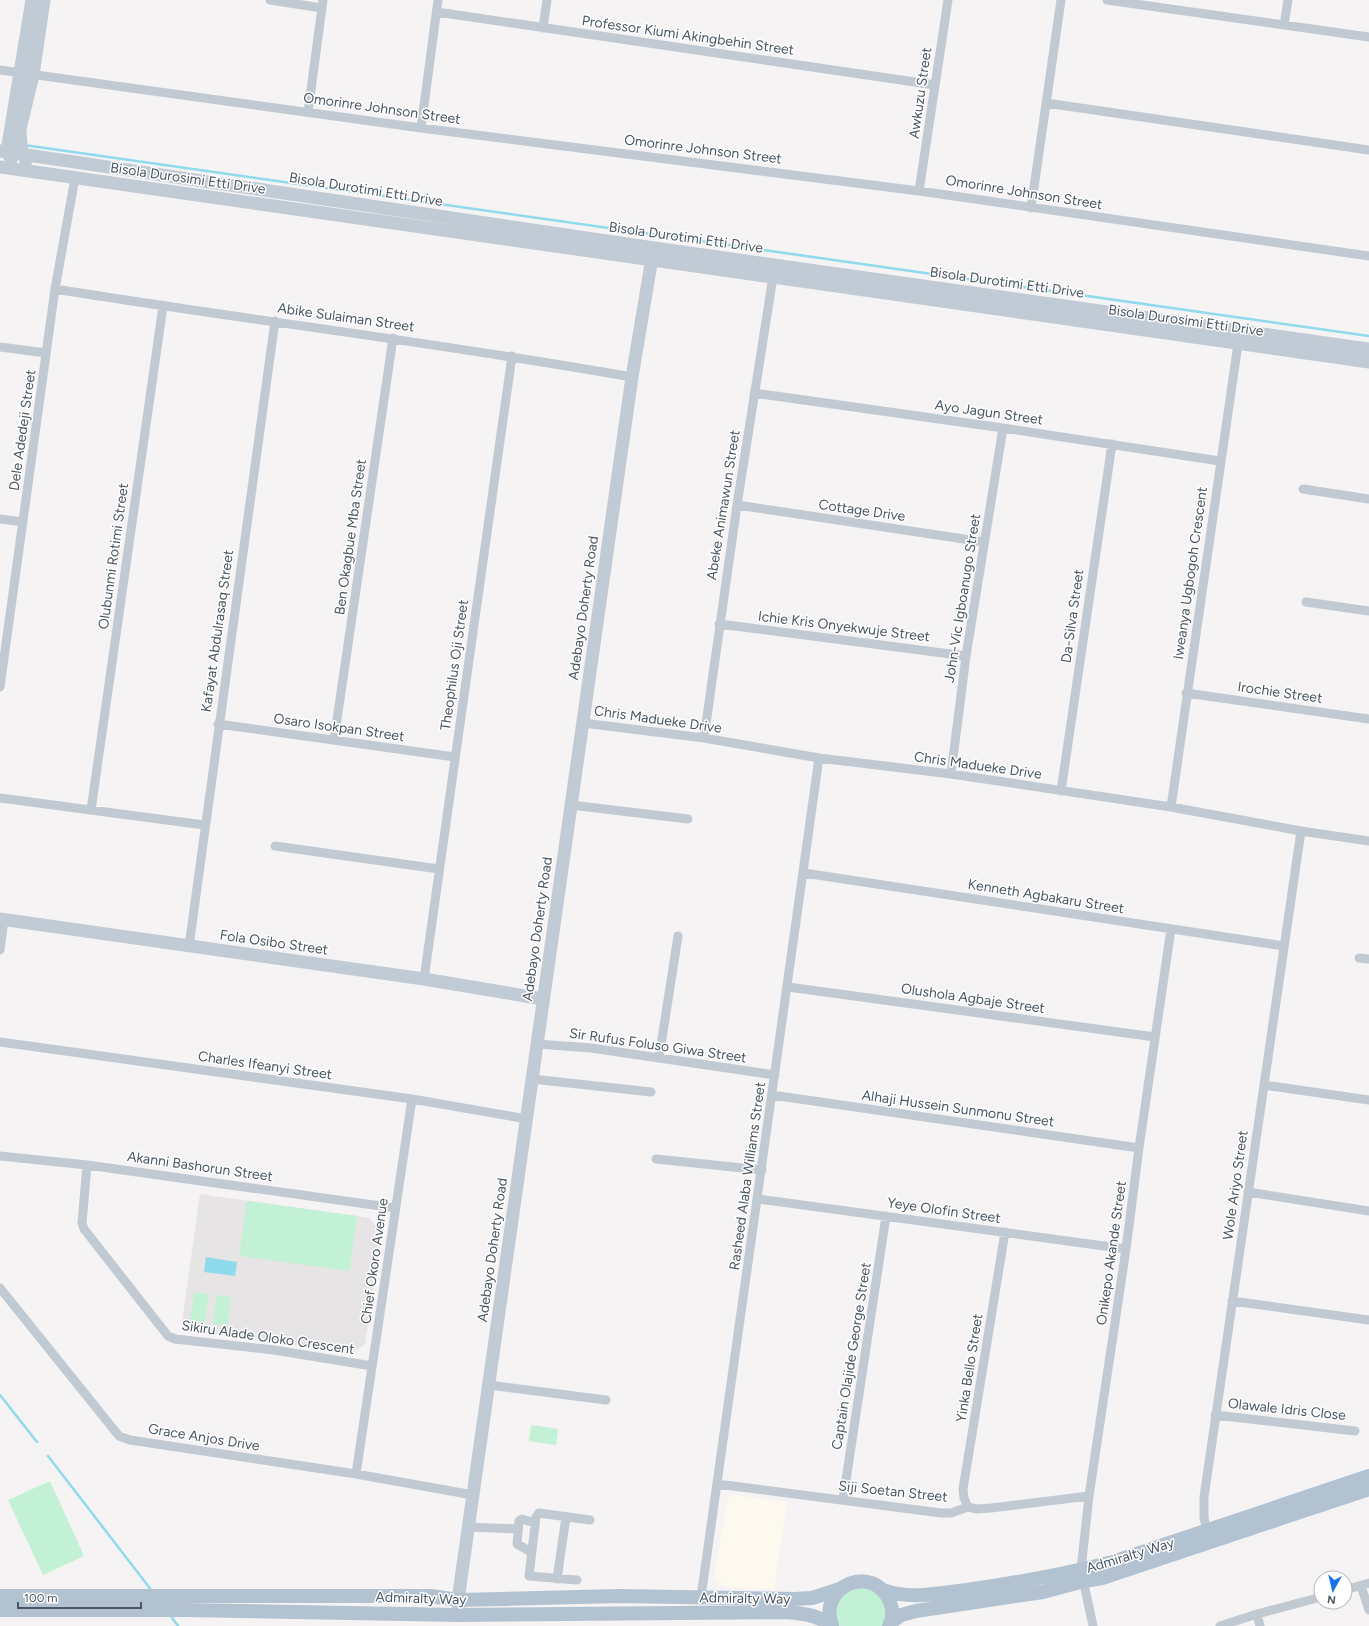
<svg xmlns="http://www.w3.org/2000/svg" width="1369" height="1626" font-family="Figtree,sans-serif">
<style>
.commercial{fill:#fdf9ef}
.education{fill:#e6e4e5}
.green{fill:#c3f1d5}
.water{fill:#90daee}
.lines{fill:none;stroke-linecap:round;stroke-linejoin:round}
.stream{stroke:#90daee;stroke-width:2.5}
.street{stroke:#c1cad2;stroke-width:9}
.secondary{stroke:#c1cbd6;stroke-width:13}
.primary{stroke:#b3c2d1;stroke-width:14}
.labels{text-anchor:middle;stroke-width:3;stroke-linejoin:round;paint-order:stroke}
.street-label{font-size:14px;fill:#4a5661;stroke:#fff}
</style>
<rect width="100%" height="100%" fill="#f5f3f3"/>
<path class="commercial" d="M735,1495L787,1502L774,1589L727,1588L714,1578L727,1502L729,1497Z"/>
<path class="education" d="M200,1194L370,1218L382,1233L365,1344L352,1353L181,1329Z"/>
<path class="green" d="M247,1201L357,1216L349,1271L239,1256Z
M194,1292L209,1294L205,1322L190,1320Z
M217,1295L231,1297L227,1326L213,1324Z
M531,1425L558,1429L556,1445L529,1441Z
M50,1481L84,1556L43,1575L8,1500Z
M860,1586L878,1593L887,1609L883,1626H838L835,1619L840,1596Z"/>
<path class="water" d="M206,1257L237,1262L235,1276L204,1272Z"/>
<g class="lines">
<path class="stream" d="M24,145L1369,336
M0,1395L37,1442
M48,1456L152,1591
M170,1615L178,1626"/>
<path class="street" d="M270,0L322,8
M1107,0L1369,37
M437,12L935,85
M1284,25L1288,0
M543,28L547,0
M0,70L421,128L919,191L1369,256
M1046,103L1369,150
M308,112L323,0
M421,128L438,0
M919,191L948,0
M1031,208L1061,0
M55,289C247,320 440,343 632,377
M0,347L46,353
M754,393L1003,428L1220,461
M1303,489L1369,499
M737,505L984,542
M0,519L23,522
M1306,602L1369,611
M719,624L966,656
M0,687L55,289L75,178
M1186,693L1369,719
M583,723L704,738L819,758L951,774L1171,807L1301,831L1369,841
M218,724L455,757
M704,738L737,505L773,277
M334,740L393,338
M951,774L966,656L1003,428
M1061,791L1112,444
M0,798L204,825
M571,805L688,819
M1171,807L1238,344
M91,810L163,306
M275,846L439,869
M804,873L1284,946
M189,946L275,321
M0,950L4,920
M1359,958L1369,959
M424,979L512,356
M788,987L1155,1037
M0,1042L412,1099L527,1119
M537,1044L591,1048L775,1075
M659,1058L678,936
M532,1079L651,1092
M1264,1085L1369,1100
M772,1095L1139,1148
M0,1156L87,1165L395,1208
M656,1159L762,1170
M87,1165L82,1223L84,1229L168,1336L175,1339L274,1350L372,1366
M1248,1192L1369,1211
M758,1199L1126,1249
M0,1288L119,1436L130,1440L356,1474L473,1495
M1232,1301L1369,1320
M489,1385L606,1400
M1215,1415L1355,1431
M356,1474L412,1099
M717,1484L941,1513H951L968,1507L977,1509L991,1508L1089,1496
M843,1500L886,1216
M968,1507L964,1498L963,1489L1005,1232
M469,1527L518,1529
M1208,1535L1204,1518V1497L1301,831
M531,1552L517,1544L519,1521L522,1519L535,1523
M557,1579L566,1517
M577,1580L529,1576L536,1517L539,1513L590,1520
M1361,1586L1369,1610
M1345,1590L1369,1583
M701,1597L819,758
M1093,1626L1081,1570L1089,1496L1126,1249L1139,1148L1171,929
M1220,1626L1257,1614
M1260,1626L1257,1614L1321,1597"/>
<path class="secondary" d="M0,151L654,248L1369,349
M11,160L8,152V145L32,0
M26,161L21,147L20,129L33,75L44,0
M0,167L1369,362
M0,919L424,979L543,999
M459,1610L458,1600L632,377L653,252"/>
<path class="primary" d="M883,1590C910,1600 939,1593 967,1590C1016,1583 1065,1574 1113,1562L1369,1476
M0,1596H431L458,1600L619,1596L794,1599L812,1598L840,1589
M0,1610H185L459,1615L784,1612C803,1613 816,1615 832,1625
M890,1623L901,1615L916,1611L1043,1592L1084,1581L1102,1578L1369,1489
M832,1626C817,1584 875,1563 890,1602C893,1610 893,1619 889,1626"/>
</g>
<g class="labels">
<g class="street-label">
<text transform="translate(688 35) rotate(8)" y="5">Professor Kiumi Akingbehin Street</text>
<text transform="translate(920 93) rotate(-82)" y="5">Awkuzu Street</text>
<text transform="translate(382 108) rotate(8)" y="5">Omorinre Johnson Street</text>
<text transform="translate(703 149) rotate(7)" y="5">Omorinre Johnson Street</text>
<text transform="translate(188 178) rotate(8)" y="5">Bisola Durosimi Etti Drive</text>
<text transform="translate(366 189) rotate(9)" y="5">Bisola Durotimi Etti Drive</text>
<text transform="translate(1024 192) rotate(9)" y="5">Omorinre Johnson Street</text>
<text transform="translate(686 237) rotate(8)" y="5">Bisola Durotimi Etti Drive</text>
<text transform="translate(1007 282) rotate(8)" y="5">Bisola Durotimi Etti Drive</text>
<text transform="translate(346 317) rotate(8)" y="5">Abike Sulaiman Street</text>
<text transform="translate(1186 320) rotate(8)" y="5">Bisola Durosimi Etti Drive</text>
<text transform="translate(989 412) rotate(8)" y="5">Ayo Jagun Street</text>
<text transform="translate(22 430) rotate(-82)" y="5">Dele Adedeji Street</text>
<text transform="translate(723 505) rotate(-81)" y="5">Abeke Animawun Street</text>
<text transform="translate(862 510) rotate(8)" y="5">Cottage Drive</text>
<text transform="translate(350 537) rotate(-82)" y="5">Ben Okagbue Mba Street</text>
<text transform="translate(113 556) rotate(-82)" y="5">Olubunmi Rotimi Street</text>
<text transform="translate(1190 573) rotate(-82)" y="5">Iweanya Ugbogoh Crescent</text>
<text transform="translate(962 598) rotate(-81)" y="5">John-Vic Igboanugo Street</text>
<text transform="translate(583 608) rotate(-82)" y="5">Adebayo Doherty Road</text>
<text transform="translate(1072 616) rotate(-82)" y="5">Da-Silva Street</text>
<text transform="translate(844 626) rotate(7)" y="5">Ichie Kris Onyekwuje Street</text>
<text transform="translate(217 631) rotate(-82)" y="5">Kafayat Abdulrasaq Street</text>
<text transform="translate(454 665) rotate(-82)" y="5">Theophilus Oji Street</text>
<text transform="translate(1280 692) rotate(8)" y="5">Irochie Street</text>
<text transform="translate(658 719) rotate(8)" y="5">Chris Madueke Drive</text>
<text transform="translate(339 727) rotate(8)" y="5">Osaro Isokpan Street</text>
<text transform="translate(978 765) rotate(8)" y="5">Chris Madueke Drive</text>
<text transform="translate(1046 896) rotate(9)" y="5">Kenneth Agbakaru Street</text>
<text transform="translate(537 929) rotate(-82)" y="5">Adebayo Doherty Road</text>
<text transform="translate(274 942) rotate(8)" y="5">Fola Osibo Street</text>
<text transform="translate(973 998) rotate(8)" y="5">Olushola Agbaje Street</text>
<text transform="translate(658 1045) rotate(8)" y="5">Sir Rufus Foluso Giwa Street</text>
<text transform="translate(265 1065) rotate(8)" y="5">Charles Ifeanyi Street</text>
<text transform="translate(958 1108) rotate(8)" y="5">Alhaji Hussein Sunmonu Street</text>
<text transform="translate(200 1166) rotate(8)" y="5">Akanni Bashorun Street</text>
<text transform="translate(747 1176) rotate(-82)" y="5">Rasheed Alaba Williams Street</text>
<text transform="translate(1235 1185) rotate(-82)" y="5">Wole Ariyo Street</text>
<text transform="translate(944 1210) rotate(8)" y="5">Yeye Olofin Street</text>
<text transform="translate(492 1250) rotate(-82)" y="5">Adebayo Doherty Road</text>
<text transform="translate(1111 1253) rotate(-82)" y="5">Onikepo Akande Street</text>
<text transform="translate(374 1261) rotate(-82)" y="5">Chief Okoro Avenue</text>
<text transform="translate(268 1337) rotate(8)" y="5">Sikiru Alade Oloko Crescent</text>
<text transform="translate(851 1356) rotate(-81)" y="5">Captain Olajide George Street</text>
<text transform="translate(969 1368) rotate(-81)" y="5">Yinka Bello Street</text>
<text transform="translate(1287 1409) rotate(6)" y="5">Olawale Idris Close</text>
<text transform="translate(204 1437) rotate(9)" y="5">Grace Anjos Drive</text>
<text transform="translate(893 1491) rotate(6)" y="5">Siji Soetan Street</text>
<text transform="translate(1130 1555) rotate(-17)" y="5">Admiralty Way</text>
<text transform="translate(421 1598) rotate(2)" y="5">Admiralty Way</text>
<text transform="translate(745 1598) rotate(1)" y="5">Admiralty Way</text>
</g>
</g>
<g transform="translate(1333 1590) rotate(188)"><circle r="19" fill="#ffffff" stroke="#b7bbc0"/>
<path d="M0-3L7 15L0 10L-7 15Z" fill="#1a73e8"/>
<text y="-6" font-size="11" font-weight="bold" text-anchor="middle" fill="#4a5661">N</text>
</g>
<path d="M18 1602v6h123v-6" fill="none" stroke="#4a5661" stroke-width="2"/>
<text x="24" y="1602" font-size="12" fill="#4a5661" stroke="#ffffff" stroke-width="3" paint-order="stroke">100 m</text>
</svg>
